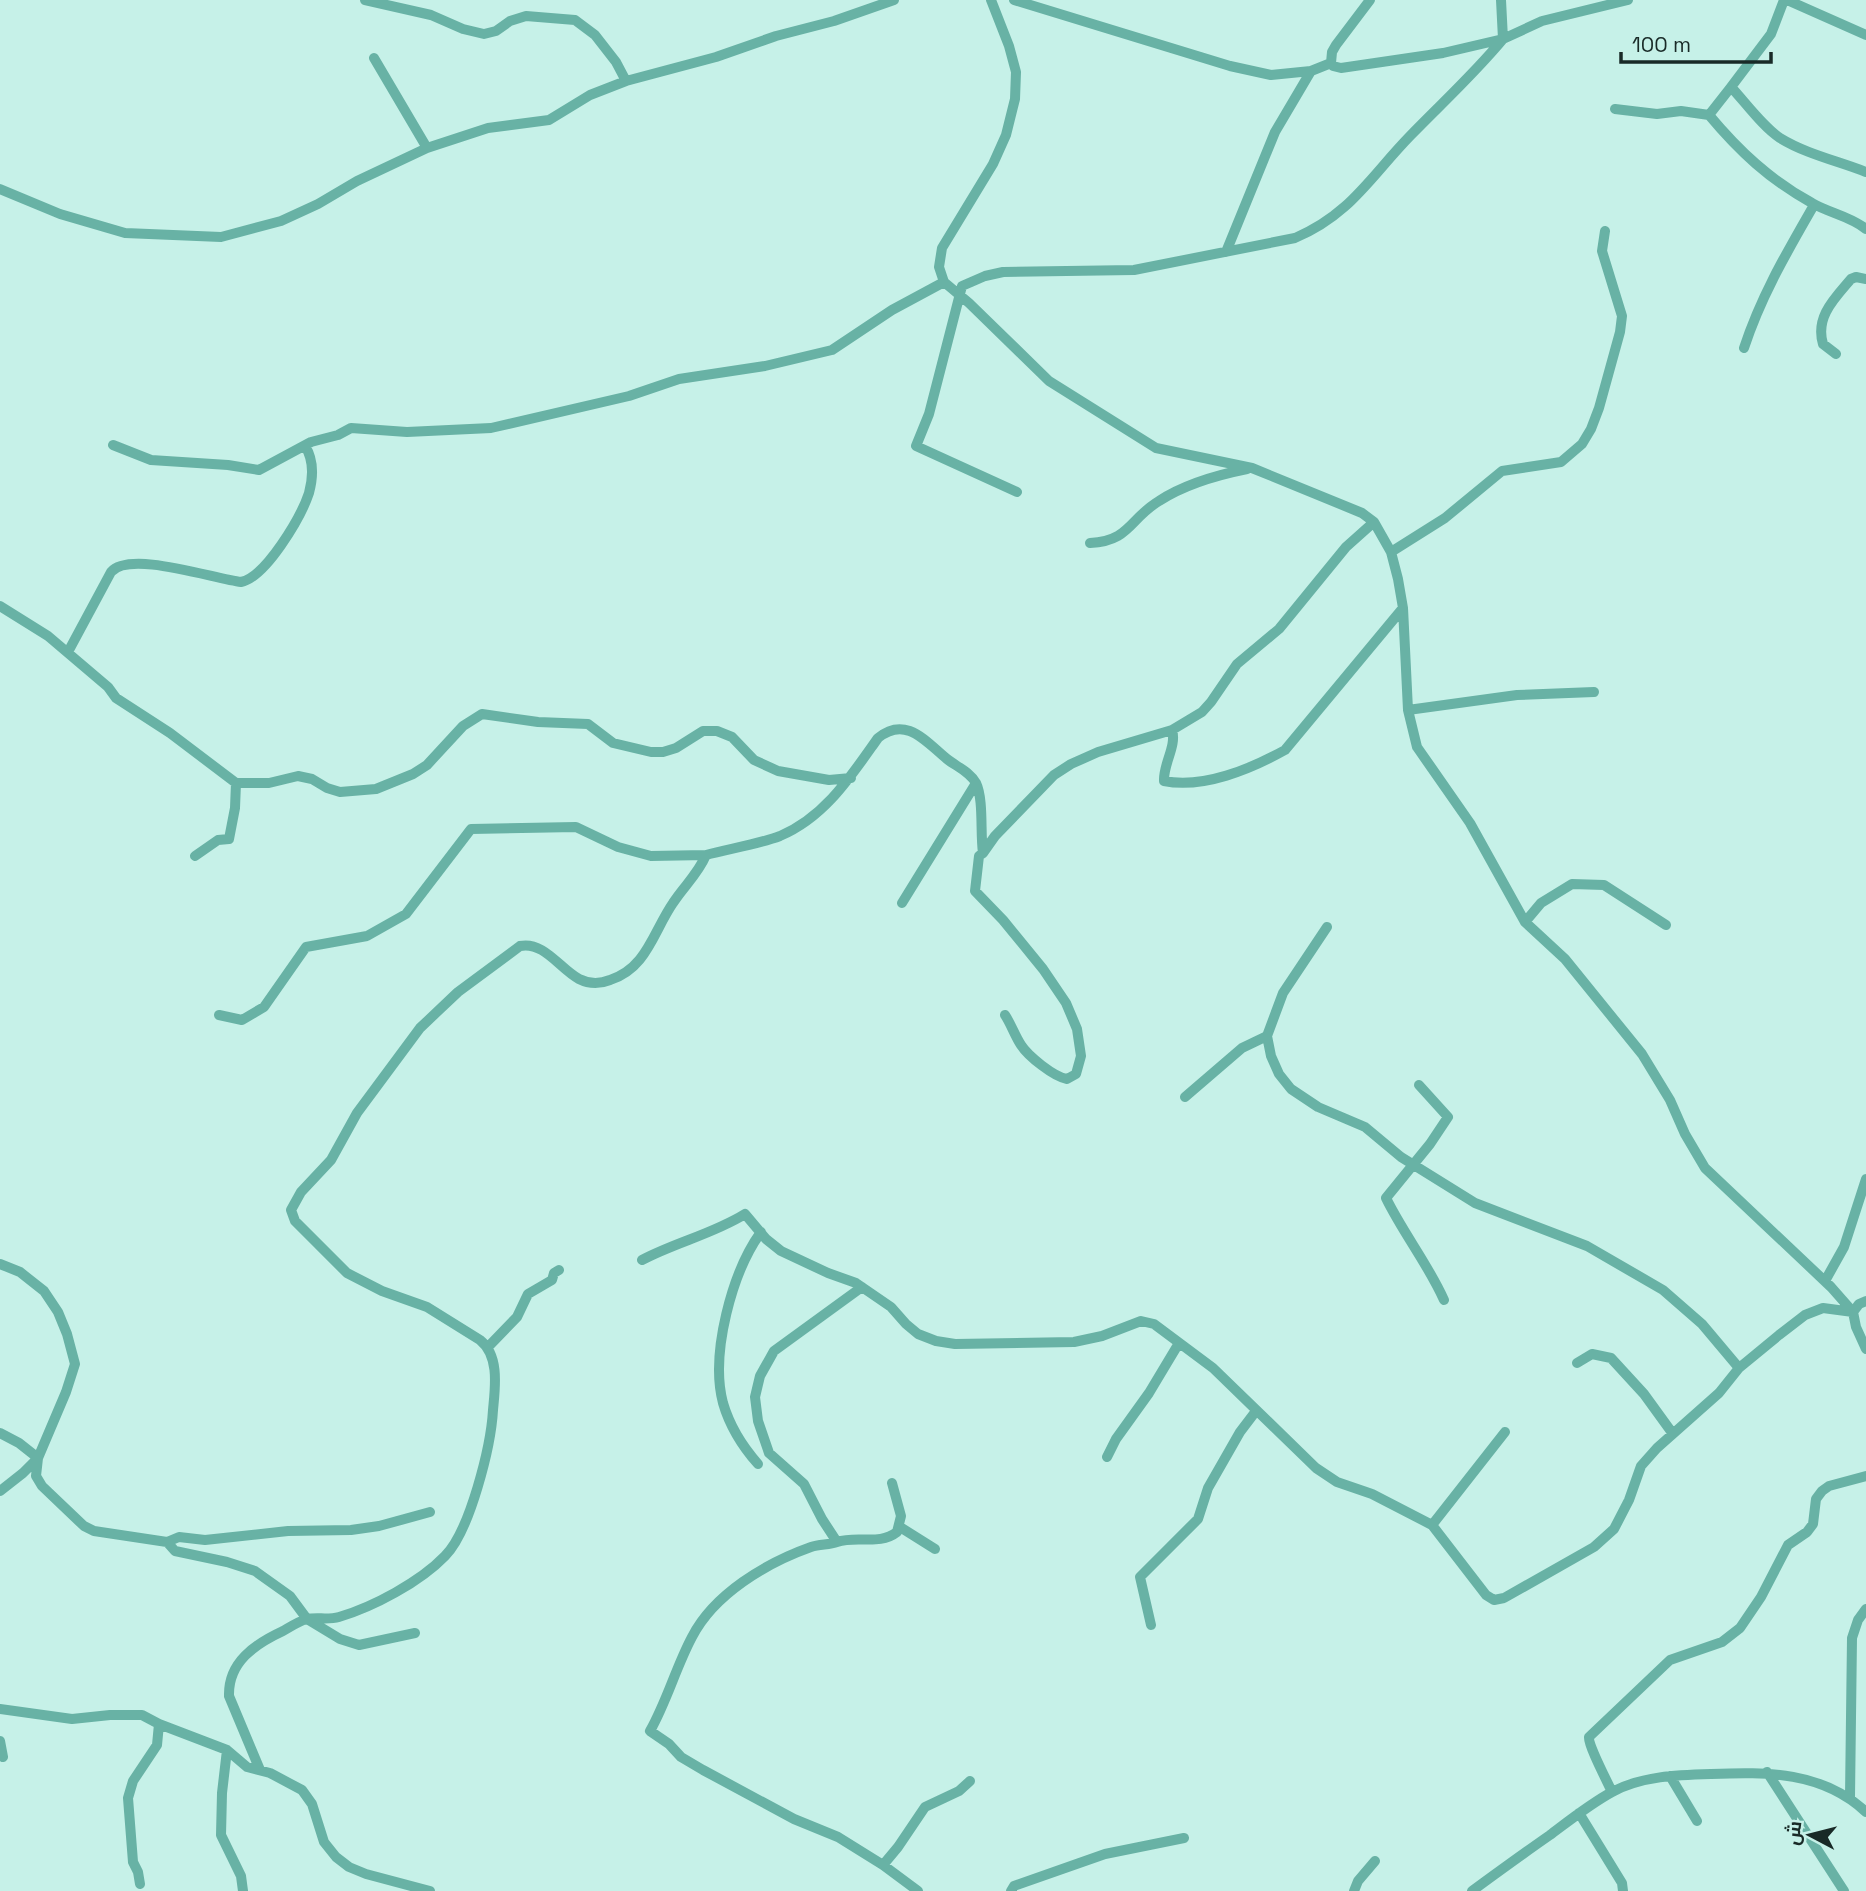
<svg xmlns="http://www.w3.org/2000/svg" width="1866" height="1891" font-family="'Space Grotesk',Cairo,sans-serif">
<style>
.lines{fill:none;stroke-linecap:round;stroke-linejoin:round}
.street{stroke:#68b2a5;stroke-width:10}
</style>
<rect width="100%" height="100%" fill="#c6f1e8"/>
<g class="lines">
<path class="street" d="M365,0L431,15L463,29L484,34L496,31L510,21L526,16L575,20L595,35L616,62L626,81
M991,0L1009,46L1016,72L1015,99L1006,135L993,164L942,248L939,267L944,282L969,303L1049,381L1156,448L1252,468L1362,513L1374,522L1391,552L1398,579L1403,608L1408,710L1417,747L1470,823L1525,922L1565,959L1642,1054L1670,1100L1685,1134L1705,1168L1831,1287L1853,1312L1856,1327L1866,1349
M1014,0L1230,66L1271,75L1311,71L1331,63
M1787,0L1866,35
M374,58L427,148
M1331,63L1333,66L1341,68L1443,53L1503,39L1542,21L1628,0
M1331,63L1332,52L1336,45L1370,0
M1731,87L1771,34L1784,0
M1615,109L1657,114L1681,111L1709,115C1739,151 1770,180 1812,203C1829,213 1850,216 1866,229
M1709,115L1731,87C1745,102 1763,127 1780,138C1806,154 1838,161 1866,172
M0,189L60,214L125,233L221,237L281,221L318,204L357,181L427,148L488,128L549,120L590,95L626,81L716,57L776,36L834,21L894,0
M1226,252L1275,132L1311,71
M1744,348C1761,296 1787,252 1814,205
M1836,354L1823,344C1815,317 1834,299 1851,279L1856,277L1866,279
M113,445L151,460L228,465L259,470L311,442L338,435L351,428L407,432L491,428L629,396L679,379L765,366L832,350L892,310L944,282
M1017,492L916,446L929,414L962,286L985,276L1003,272L1134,270L1295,238C1350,215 1371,176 1410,136C1441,104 1474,74 1503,39L1501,0
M1090,543C1130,541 1129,519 1159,501C1185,484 1217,475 1247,469
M1391,552L1445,518L1502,471L1561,462L1582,444L1591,429L1599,408L1620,332L1622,316L1602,251L1605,231
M0,606L48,636L108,687L116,698L170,733L236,783H269L298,776L312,779L327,788L340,792L376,789L413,774L427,765L463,726L482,714L538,722L588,724L613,743L651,752H663L676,748L703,731H717L732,737L754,760L778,771L829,780L851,778
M68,652L111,572C130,550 214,579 241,582C266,577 301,517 309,493C313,478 314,460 305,446
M1408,710L1517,695L1594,692
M1172,730C1177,746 1163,764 1164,781C1203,789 1251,769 1285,750L1403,608
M983,853L979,856L975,891L1003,920L1043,969L1066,1003L1077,1029L1081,1056L1076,1074L1067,1079C1054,1077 1028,1056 1021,1045C1015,1036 1011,1024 1005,1015
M195,856L218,840L229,839L235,808L236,783
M902,903L976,783
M1525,922L1541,903L1572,884L1604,885L1666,925
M1327,927L1283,993L1267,1036L1271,1056L1279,1074L1291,1089L1318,1107L1365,1127L1401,1157L1475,1203L1587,1246L1663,1290L1702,1324L1739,1368
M219,1015L242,1020L264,1007L306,947L367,936L406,914L471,829L576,827L618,847L651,856L706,855
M1419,1085L1448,1117L1430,1144L1386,1198C1403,1233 1428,1264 1444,1300
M1185,1097L1242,1048L1267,1036
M642,1260C676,1242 713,1234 745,1214L766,1239L781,1251L828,1273L856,1283L891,1307L906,1324L918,1334L936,1341L955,1344L1074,1342L1102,1336L1141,1321L1154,1324L1213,1368L1316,1468L1337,1482L1372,1494L1432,1525L1486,1595L1494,1600L1504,1598L1594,1547L1614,1529L1629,1500L1641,1466L1657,1448L1719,1393L1739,1368L1779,1335L1805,1315L1823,1308L1853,1312
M0,1264L20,1272L44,1291L58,1312L67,1334L75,1364L66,1392L38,1458L36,1476L42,1486L84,1526L94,1531L167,1542L175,1551L227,1562L255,1571L290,1596L307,1619L340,1639L359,1645L415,1633
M1825,1281L1844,1247L1866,1179
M862,1287L774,1351L760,1376L755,1397L758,1421L769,1453L804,1484L822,1519L837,1542C829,1545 820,1544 811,1547C766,1563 714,1594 692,1637C676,1667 667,1701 650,1731L669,1744L681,1757L703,1770L794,1819L838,1837L883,1865L918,1891
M1853,1312L1859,1304L1866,1301
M488,1347L517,1317L528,1294L552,1280L554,1273L559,1270
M1577,1363L1592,1354L1611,1358L1644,1394L1673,1434
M0,1433L19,1443L38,1458L23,1473L0,1491
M1107,1457L1116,1439L1149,1393L1179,1343
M758,1464C742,1446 730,1427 723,1403C710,1354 732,1272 761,1232
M1432,1525L1505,1432
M900,1527L935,1549
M167,1542L179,1537L205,1540L288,1531L351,1530L379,1526L430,1512
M837,1542C858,1535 879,1546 897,1532L901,1516L892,1483
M1151,1625L1140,1577L1198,1519L1208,1488L1240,1432L1256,1411
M0,1709L72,1719L110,1715H142L159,1724L227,1750L247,1767L270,1773L302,1790L312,1804L324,1842L336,1857L349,1867L366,1874L430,1891
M0,1741L3,1757
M227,1750L222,1793L221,1835L241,1876L243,1891
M260,1770L229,1696C228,1662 255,1644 283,1631C290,1627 299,1621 307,1619C317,1617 328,1620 339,1617C373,1607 420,1582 445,1556C470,1531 491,1446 493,1410C495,1388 500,1356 480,1340L427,1307L382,1291L347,1273L295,1221L291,1210L301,1192L331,1160L357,1113L420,1028L458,992L520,946C544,941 560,969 579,979C589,984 600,984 610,980C647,968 653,932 673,903C684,886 698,874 706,855C728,849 759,844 780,836C825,817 851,776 878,738C906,715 926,742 947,759C957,767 969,771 976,783C984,800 980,833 983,853L995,836L1054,775L1071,764L1098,752L1172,730L1202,712L1211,702L1237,664L1279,629L1346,547L1374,522
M1767,1772L1844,1891
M1670,1776L1697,1821
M1612,1792C1607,1781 1588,1745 1589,1737L1670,1660L1722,1642L1740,1628L1761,1597L1788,1545L1807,1532L1813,1524L1816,1499L1822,1491L1829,1486L1866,1476
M1850,1797L1852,1638L1858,1620L1866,1609
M1579,1813L1622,1883L1623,1891
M883,1865L898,1847L925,1807L959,1791L970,1781
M140,1884L138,1872L133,1862L128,1798L133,1781L157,1745L159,1724
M1011,1891L1014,1886L1105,1854L1184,1838
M1354,1891L1358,1881L1375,1861
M1472,1891C1498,1872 1524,1853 1550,1835C1570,1820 1590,1804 1612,1792C1642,1776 1677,1775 1711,1774C1767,1772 1822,1771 1866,1812"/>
</g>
<g transform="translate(1810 1835) rotate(277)" stroke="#c6f1e8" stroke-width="5" paint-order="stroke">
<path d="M0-5L12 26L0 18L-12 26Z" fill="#192a27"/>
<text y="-10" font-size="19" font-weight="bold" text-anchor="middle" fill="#192a27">ش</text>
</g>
<path d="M1621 52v10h150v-10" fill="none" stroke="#192a27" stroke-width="3.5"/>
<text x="1632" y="52" font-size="21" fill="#192a27" stroke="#c6f1e8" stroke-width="5" paint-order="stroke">100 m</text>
</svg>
